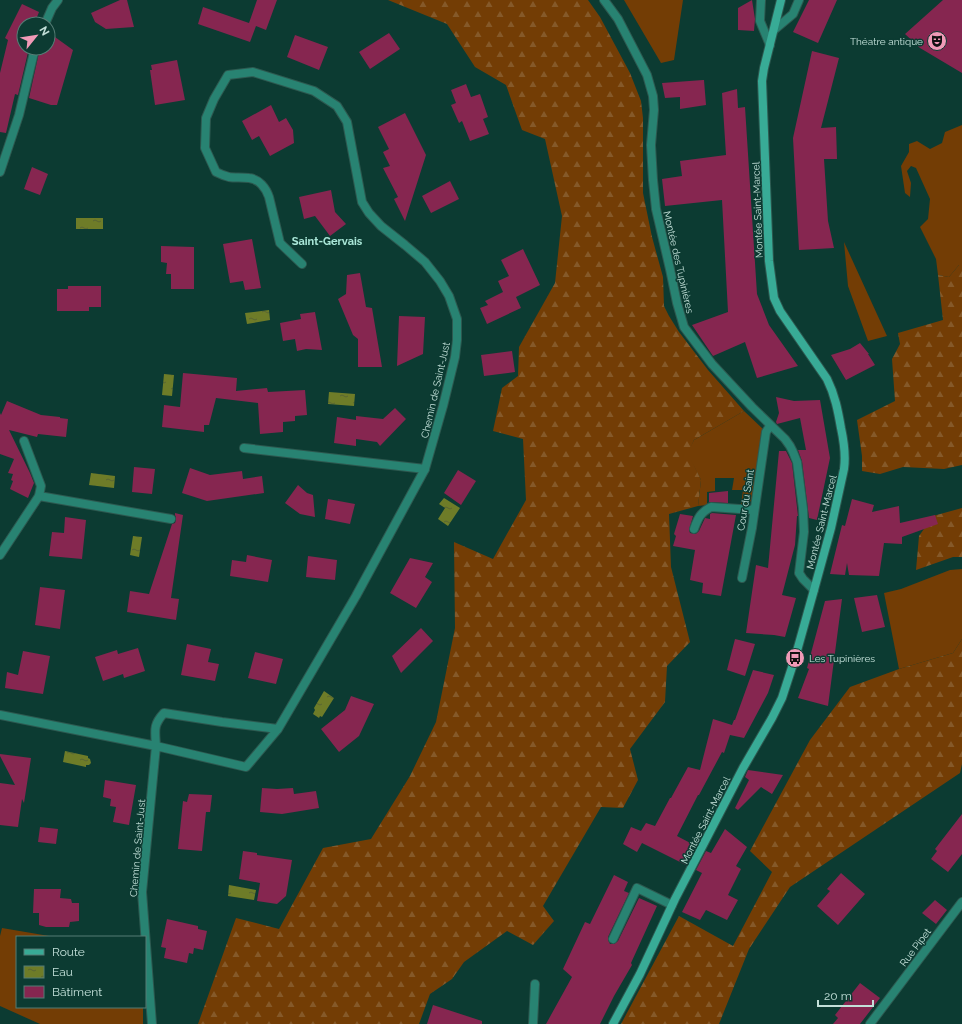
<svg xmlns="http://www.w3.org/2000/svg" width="962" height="1024" font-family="Raleway,sans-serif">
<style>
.grass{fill:#733d05}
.forest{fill:url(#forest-firs)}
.water{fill:url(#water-ripples)}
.building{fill:#862650}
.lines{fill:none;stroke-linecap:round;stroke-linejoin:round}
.lane-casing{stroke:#2d5950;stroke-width:10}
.street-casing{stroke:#2d5950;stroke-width:10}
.secondary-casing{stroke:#2d5950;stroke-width:10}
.lane{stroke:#288372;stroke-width:8}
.street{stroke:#288372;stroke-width:8}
.secondary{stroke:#38ab96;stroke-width:8}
.labels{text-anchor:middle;stroke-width:3;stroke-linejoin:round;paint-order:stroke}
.poi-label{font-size:10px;fill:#c3e0d9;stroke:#0c3b32;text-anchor:end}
.street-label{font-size:10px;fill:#c3e0d9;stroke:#0c3b32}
.neighbourhood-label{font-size:11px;font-weight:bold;fill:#abe8d9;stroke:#0c3b32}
</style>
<defs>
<pattern id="forest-firs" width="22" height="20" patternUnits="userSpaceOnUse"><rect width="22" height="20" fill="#733d05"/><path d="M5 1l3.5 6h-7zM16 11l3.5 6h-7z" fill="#855929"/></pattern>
<pattern id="water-ripples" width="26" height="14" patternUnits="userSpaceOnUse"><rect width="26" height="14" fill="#6e7c28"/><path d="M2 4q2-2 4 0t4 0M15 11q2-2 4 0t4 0" fill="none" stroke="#596532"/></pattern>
</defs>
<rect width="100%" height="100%" fill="#0c3b32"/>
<path class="grass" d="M624,0H683L674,60L661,63Z
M962,125V265H959L949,277L938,275L936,259L920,227L928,219L930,199L916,168L911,166L907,171L911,183L910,197L905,193L901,166L909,152V144L917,141L930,149L942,143L945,132Z
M844,242L887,336L868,341L848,286Z
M744,411L764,430L752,500L747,505L741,504L743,490H732L734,478H715V491L707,492V505L698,506L701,480L687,453L694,440Z
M962,569V639L953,653L899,669L884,593L901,589L950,570Z
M2,928L55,937H17V1007H143V1024H40L0,1006V936Z"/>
<path class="forest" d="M388,0H588L600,17L630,73L641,101L643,118V193L652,237L663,277L664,306L669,316L679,332L708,370L744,411L694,440L688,453L701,480L698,506L669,514L671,567L690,642L667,666L665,702L630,749L638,780L623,808L601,807L543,906L554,921L533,945L507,931L464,962L452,979L430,994L419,1024H198L236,918L279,929L323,848L371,839L410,776L436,722L455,628L454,542L493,559L526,500L523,439L493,431L502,388L518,376L519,347L555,283L562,216L545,139L522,130L506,85L475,67L447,24Z
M959,265H962V465L944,469L903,467L880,474L862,471V456L857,420L895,401L892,359L900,344L898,333L943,320L938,275L949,277Z
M962,508V557H953L916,570L919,536L933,516Z
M962,639V764L960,773L790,887L749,949L719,1024H621L679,916L733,946L772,872L750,851L810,740L850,687L899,669L953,653Z"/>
<path class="water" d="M76,218H103V229H76Z
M269,310L270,320L247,324L245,313Z
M164,374L174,375L172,396L162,395Z
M329,392L355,394L354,406L328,404Z
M91,473L115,476L114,488L89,485Z
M444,498L460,508L448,526L438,519L445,508L439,504Z
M133,536L142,537L139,557L130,555Z
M324,691L334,698L322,717L320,716L319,718L313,714L315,710L314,708Z
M65,751L88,756V758L90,759L91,763L89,765H86V767L63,762Z
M229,885L256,890L254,900L228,896Z"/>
<path class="building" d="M120,0H127L134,27L106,29L95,22L91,13Z
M257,0H277L266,30L256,26L250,42L198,24L203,7L249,23Z
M752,0L755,19L754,31L738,30V8Z
M809,0H837L818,43L793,32Z
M943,0H962V73L920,48L905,34Z
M22,4L39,12L35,22L37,24H24V48H29L18,95L15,94L6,133L0,132V73L8,40L5,38Z
M48,32L73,50L57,105H51L29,98L40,48H48Z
M389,33L400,49L370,69L359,52Z
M295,35L328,47L319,70L287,57Z
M812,51L839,58L821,128L836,127L837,159H824L828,221L834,248L799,250L793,138Z
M177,60L185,100L155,105L150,70H152L151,65Z
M703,80H704L706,105L680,109V97L665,98L662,83Z
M466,84L471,97L480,94L488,117L483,119L489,134L470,141L462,121L459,123L451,105L456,103L451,90Z
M737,89L738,108L745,107L757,294L769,325L798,366L757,378L745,342L713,356L692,325L728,312L722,200L665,206L662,179L682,176L680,161L726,155L722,93Z
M271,105L279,122L286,118L293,130L294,143L270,156L259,136L252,140L242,121Z
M405,113L426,155L405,221L394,199L398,197L383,168L390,166L383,152L389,149L378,127Z
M32,167L48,174L40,195L24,189Z
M450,181L459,199L431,213L422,196Z
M331,190L335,212L346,224L330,236L315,216L304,219L299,197Z
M252,239L261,288L245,290L243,281L230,283L223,244Z
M161,246L194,247V289H171V274H166L167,263L161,262Z
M523,249L540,285L516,297L521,308L487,324L480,308L488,305L485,301L503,292L498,281L509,276L501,260Z
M360,273L366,307L372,308L382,367H358V339L353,335L338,299L346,294L347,275Z
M68,286H101V307H89V311H57V289H68Z
M315,312L322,350L306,349L297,351L295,339L283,341L280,323L301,319L300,314Z
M399,316L425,317L423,354L397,366Z
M860,343L869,354H868L875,365L846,380L831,355L850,349Z
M512,351L515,372L484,376L481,355Z
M183,373L237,378L236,391L267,388L268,392L305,390L307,415L295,416V421L283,422V432L260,434L258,403L216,398L209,425H204V432L162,427L164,405L180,407Z
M776,397L794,401L820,400L830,458L817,520L809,518L802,461L798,450H806L800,418L777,424L776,422L779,413Z
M7,401L41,415L60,417V418L68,419L66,437L38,434L37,437L9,430L30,473L34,483L28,498L10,489L13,481L11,480L13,474L8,473L14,459L0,454V413L1,415Z
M395,408L406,419L380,446L377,442L356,439V446L334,443L337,417L356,420V416L383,419Z
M779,451H786L792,463L798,516H797L795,545L782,595L796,598L785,637L774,635L746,633L756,565L768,568Z
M134,467L155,469L152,494L132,492Z
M190,468L210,475L242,471L243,479L262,476L264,493L207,501L182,493Z
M458,470L476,481L461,505L444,493Z
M298,485L307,493L313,495L315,517L300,514L285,503Z
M728,491V503L709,502V493Z
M328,499L355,504L350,524L325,519Z
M852,499L874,505L872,512L899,506L900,523L935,515L938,524L902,537V544L884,543L879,576L849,575L847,563L845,575L830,574L842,525L845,526Z
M175,513L183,515L171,598L179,599L176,620L127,612L130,591L149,594L172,524L175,523L176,520V517L175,515Z
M712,513L736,515L721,596L702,593L703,583L690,580L695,550L673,546L676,536L674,534L680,514L693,516L689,530L690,533L695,534L697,533L699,531L705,518L710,519V514Z
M65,517L86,520L82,559L49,556L52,532L64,533Z
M247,555L272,560L268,582L230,576L232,560L246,562Z
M308,556L337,560L335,580L306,577Z
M410,558L433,563L425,577L432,582L416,608L390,593Z
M40,587L65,590L60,629L35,625Z
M877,595L885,627L862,632L854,598Z
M842,599L828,706L798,698L809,669L807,668L825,601Z
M421,628L433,641L401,673L392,656Z
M735,639L755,644L745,676L727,670Z
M187,644L211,649L208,662L219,664L215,681L181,675Z
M138,648L145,671L124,678L123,674L103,681L95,657L117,650L118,654Z
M23,651L50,656L43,694L5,688L7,672L18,675Z
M255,652L283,659L276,684L248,678Z
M753,670L774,675L768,693L744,738L730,735L724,753L722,752L699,795H698L677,836L696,846L686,865L642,843L637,852L623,844L631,827L641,831L646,823L655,826L670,798H671L688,767L700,770L713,719L732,725L734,720H735Z
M351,696L374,704L359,736L339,752L321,729L345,710Z
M0,754L31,758L24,803L22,799L18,827L0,825V783L15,785L0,756Z
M748,770L783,775L772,794L761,787L738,810L735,808L749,780L745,777Z
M105,780L136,785L129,825L113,822L116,807L110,806L111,799L103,797Z
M262,788L277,789L293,788L294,794L316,791L319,808L282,814L260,812Z
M189,794L212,795L210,812H206L202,851L178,849L183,801L187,802Z
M962,814V854L948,872L931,859L937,851L935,849Z
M40,827L58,829L56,844L38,842Z
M725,829L747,847L736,866L741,869L728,895L738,900L727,920L706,910L700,920L682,912L702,873L696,870L706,851L711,853Z
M243,851L257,853V855L292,860L286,896L277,904L257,901L260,883L239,879Z
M841,873L865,894L838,925L817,906L830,891L827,889Z
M614,875L628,882L624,891L629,893L608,937V940L610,944H614L618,941L639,898L657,906L631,963L632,965L614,996L600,1024H546L572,977L563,969L585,922L590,924Z
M34,889H61L60,898L71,899L72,903H79V921L70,922L69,927H46L39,925V913H33Z
M935,900L947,910L936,924L922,913Z
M167,919L198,926V929L207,931L203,950L194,948L193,954L189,953L187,963L164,958L166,948L161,947Z
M860,983L880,998L860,1024H833L838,1018L835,1015Z
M433,1005L482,1021V1024H427Z"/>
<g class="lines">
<defs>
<path id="lane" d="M244,448L425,469
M39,496L171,519
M694,529C698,518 700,513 711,507L754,510
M742,578L752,528L766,432L770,426
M613,939L637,888L672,905
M533,1024L535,984"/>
<path id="street" d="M604,0L618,19L647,75L653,96L654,110L651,145L653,180L656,209L670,269L677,303L684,327L712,364L752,407L785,439L790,446L793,452L797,462L803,509L804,532L799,573L803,579L814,590
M761,0L760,21L770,45
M45,24L52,8L58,0
M774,30L793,14L799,0
M0,172L19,115L35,48
M0,555L39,496L41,486L24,441
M0,715L156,746L246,767L278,729L356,596L425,469L443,406L455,357L457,340V319L449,296L440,281L425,262L405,245L381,226L369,213L362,202L347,122L337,106L314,91L253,72L228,75L214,99L206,118L205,148L216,172C220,174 225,176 229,177C235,178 242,177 249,178C259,179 266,188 269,197L280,243L302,264
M152,1024L142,892L156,746C155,730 153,725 164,713L222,722L278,729
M870,1024L962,902"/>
<path id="secondary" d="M613,1024L640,974L675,899L743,768L772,718L782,698L795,658L814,590L831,528L844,469C846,455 844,442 841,428C838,411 835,395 827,379L780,311L774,298L769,261L762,81L764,68L781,0"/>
</defs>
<use href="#lane" class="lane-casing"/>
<use href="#street" class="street-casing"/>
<use href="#secondary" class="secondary-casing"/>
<use href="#lane" class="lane"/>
<use href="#street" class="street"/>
<use href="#secondary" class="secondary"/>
</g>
<defs>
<symbol id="theatre-disc" viewBox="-11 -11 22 22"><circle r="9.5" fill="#f09ab7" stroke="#0c3b32"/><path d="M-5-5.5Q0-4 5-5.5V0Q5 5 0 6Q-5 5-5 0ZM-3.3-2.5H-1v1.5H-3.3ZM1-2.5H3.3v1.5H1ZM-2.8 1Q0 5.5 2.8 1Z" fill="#111"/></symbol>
<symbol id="bus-disc" viewBox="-11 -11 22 22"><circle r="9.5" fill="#f09ab7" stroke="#0c3b32"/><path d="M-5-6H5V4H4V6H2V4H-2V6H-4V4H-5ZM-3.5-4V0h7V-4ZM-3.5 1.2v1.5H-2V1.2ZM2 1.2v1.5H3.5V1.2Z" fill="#111"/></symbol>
</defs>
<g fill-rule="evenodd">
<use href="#theatre-disc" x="926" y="30" width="22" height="22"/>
<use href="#bus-disc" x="784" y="647" width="22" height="22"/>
</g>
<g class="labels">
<g class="poi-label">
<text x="923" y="45">Théatre antique</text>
<text x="809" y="662" text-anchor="start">Les Tupinières</text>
</g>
<g class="street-label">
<text transform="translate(757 210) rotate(-92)" y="4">Montée Saint-Marcel</text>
<text transform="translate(679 262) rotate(77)" y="4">Montée des Tupinières</text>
<text transform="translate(435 390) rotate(-77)" y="4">Chemin de Saint-Just</text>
<text transform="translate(745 500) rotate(-81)" y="4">Cour du Saint</text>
<text transform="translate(821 522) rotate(-76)" y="4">Montée Saint-Marcel</text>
<text transform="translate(705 820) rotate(-63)" y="4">Montée Saint-Marcel</text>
<text transform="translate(137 848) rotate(-85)" y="4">Chemin de Saint-Just</text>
<text transform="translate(915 947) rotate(-53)" y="4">Rue Pipet</text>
</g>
<g class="neighbourhood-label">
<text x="327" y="245">Saint-Gervais</text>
</g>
</g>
<rect x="16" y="936" width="130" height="72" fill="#0c3b32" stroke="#557d75"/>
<rect x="24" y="949" width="20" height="6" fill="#38ab96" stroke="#557d75"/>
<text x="52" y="956" font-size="12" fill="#c3e0d9">Route</text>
<rect x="24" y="966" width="20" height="12" fill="url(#water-ripples)" stroke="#557d75"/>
<text x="52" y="976" font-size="12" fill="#c3e0d9">Eau</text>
<rect x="24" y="986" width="20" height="12" fill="#862650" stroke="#557d75"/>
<text x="52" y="996" font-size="12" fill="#c3e0d9">Bâtiment</text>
<g transform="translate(36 36) rotate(60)"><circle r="19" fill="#0c3b32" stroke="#557d75"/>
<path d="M0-3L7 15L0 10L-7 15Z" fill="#f09ab7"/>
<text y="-6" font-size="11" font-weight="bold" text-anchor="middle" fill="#c3e0d9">N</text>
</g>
<path d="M818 1000v6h55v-6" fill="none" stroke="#c3e0d9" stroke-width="2"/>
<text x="824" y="1000" font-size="12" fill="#c3e0d9" stroke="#0c3b32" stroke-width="3" paint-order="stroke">20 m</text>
</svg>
